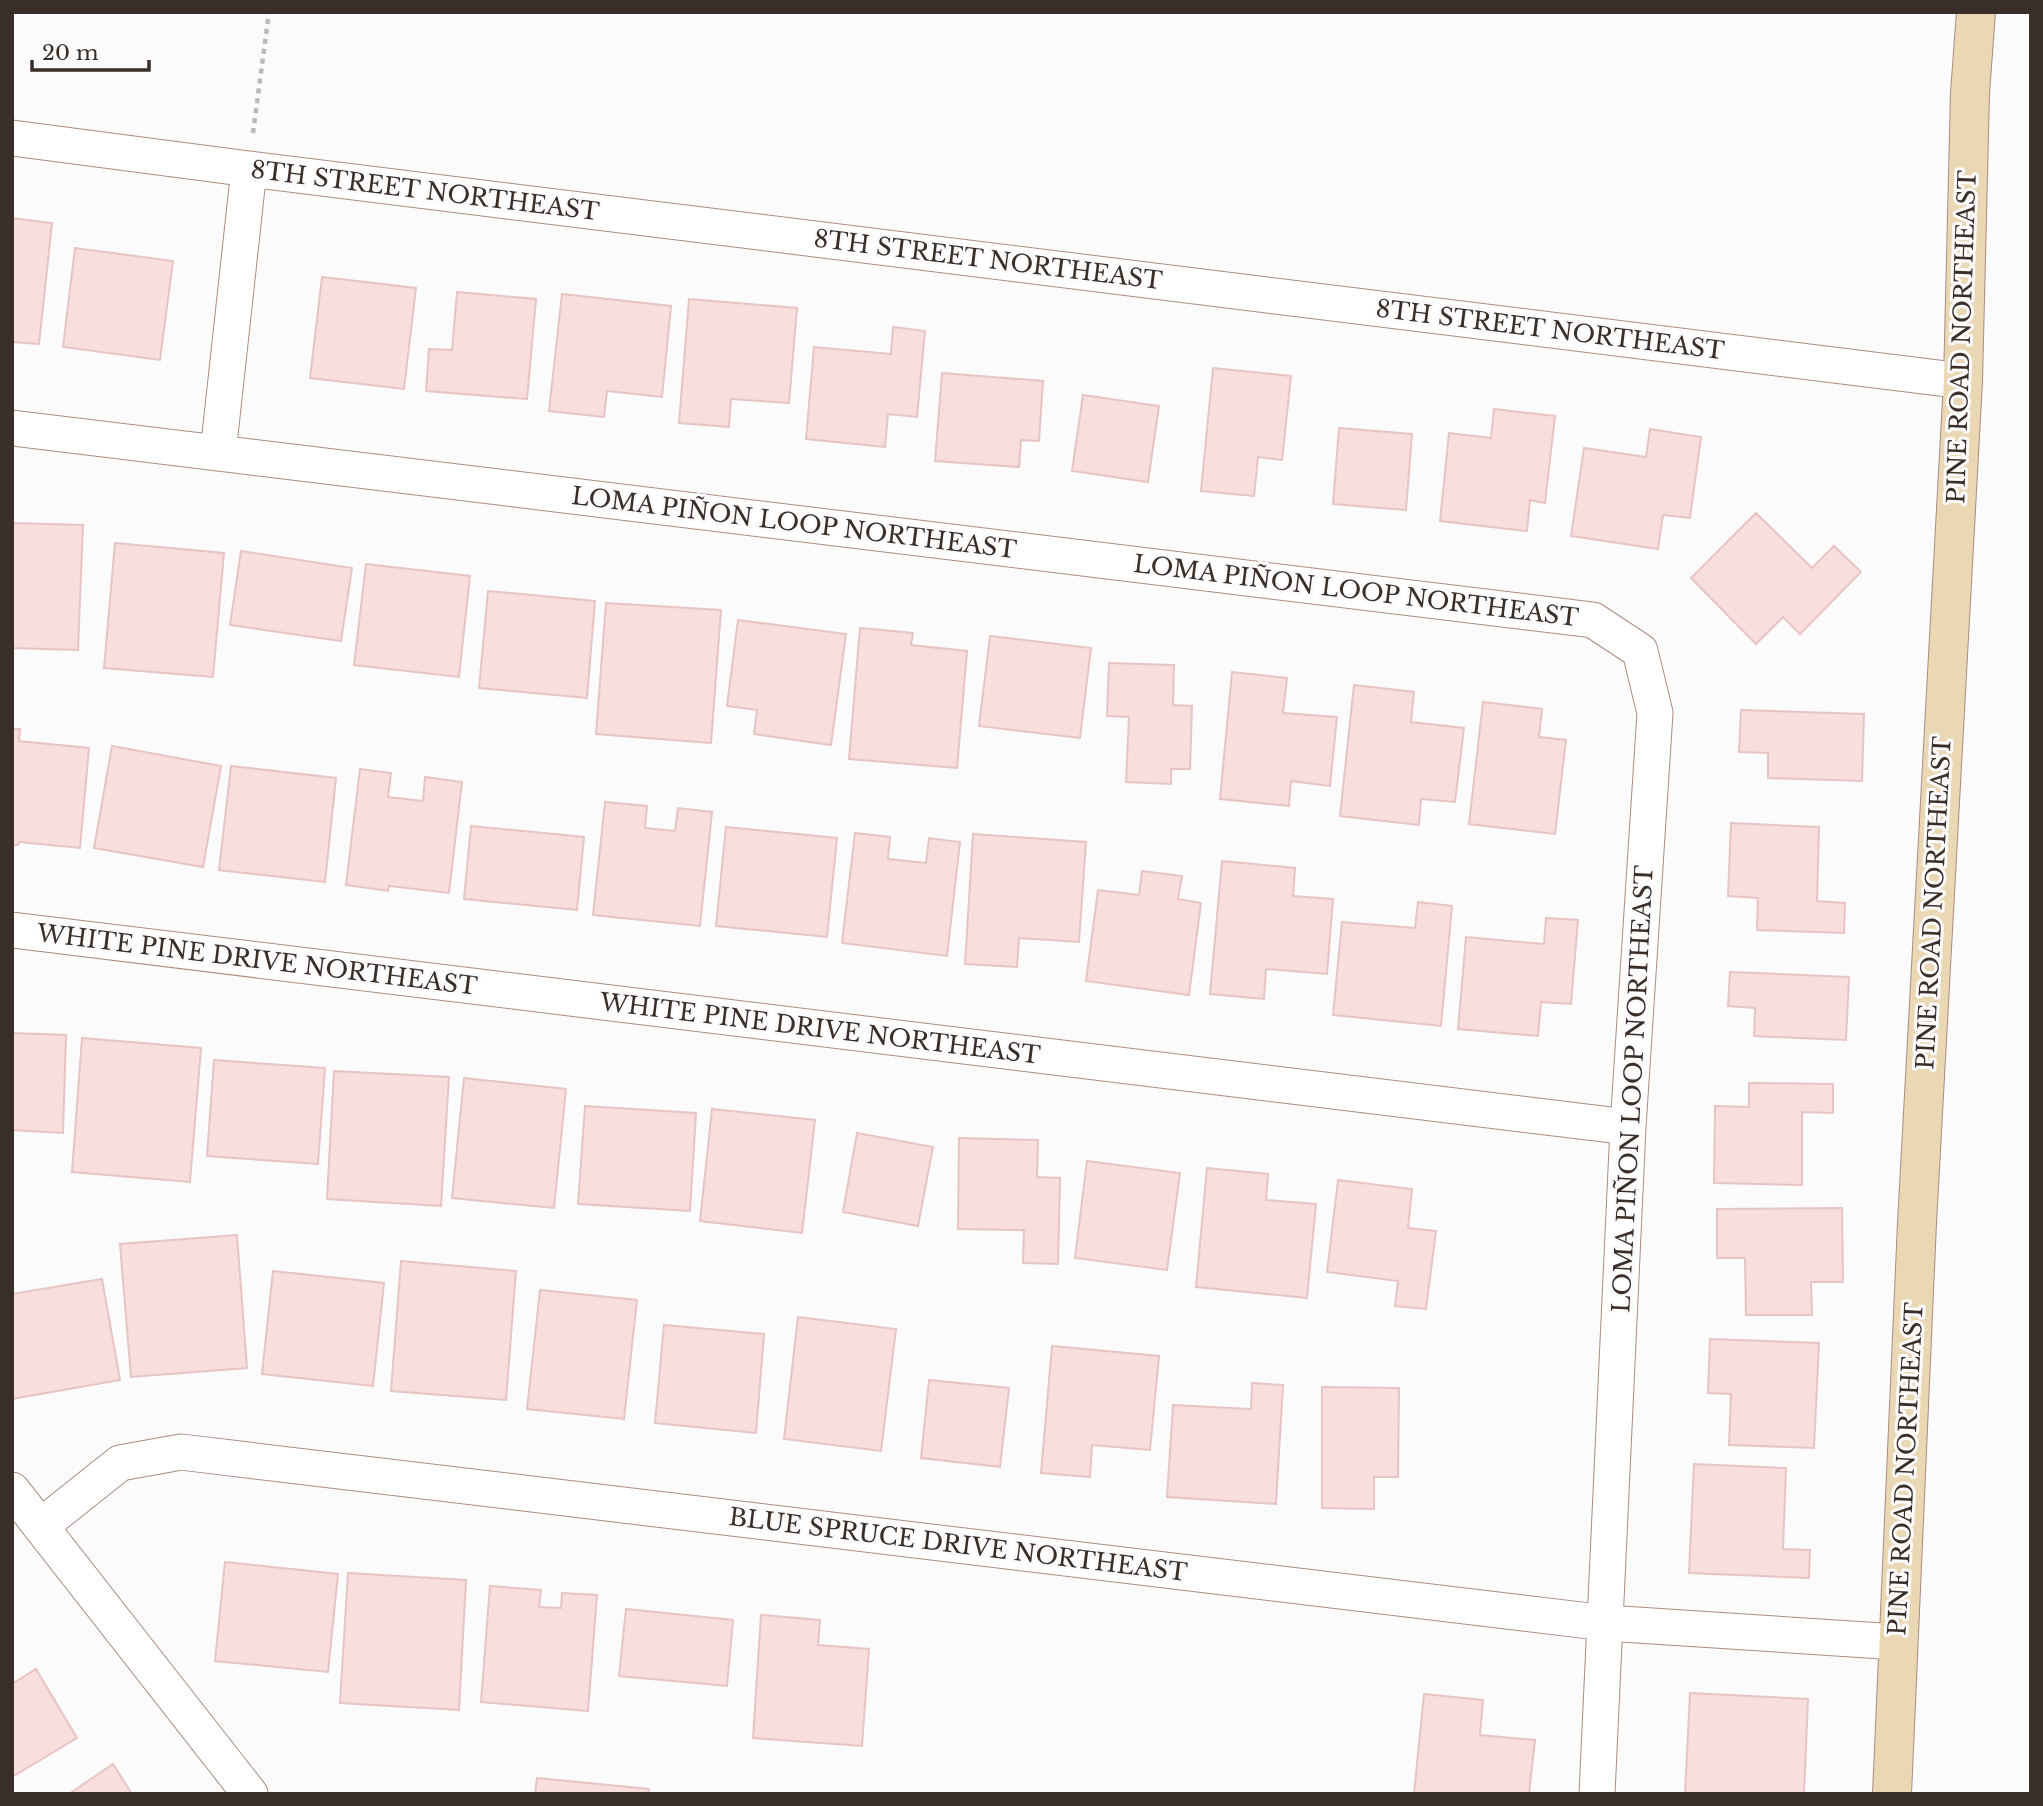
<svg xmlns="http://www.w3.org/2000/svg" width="2043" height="1806" font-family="'Libre Baskerville',serif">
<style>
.building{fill:#f8dedd;stroke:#e7c4c3;stroke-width:2}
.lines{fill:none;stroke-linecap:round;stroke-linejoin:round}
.street-casing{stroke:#aa8d80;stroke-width:37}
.secondary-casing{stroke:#aa8d80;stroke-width:40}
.path{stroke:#bcb8b7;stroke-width:4.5;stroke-dasharray:5 5;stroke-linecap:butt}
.street{stroke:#fff;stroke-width:35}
.secondary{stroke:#ead7b4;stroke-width:38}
.labels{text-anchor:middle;stroke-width:6;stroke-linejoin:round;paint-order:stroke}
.street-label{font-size:24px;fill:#3a2e29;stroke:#fbfbfb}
</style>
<rect width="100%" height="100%" fill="#fbfbfb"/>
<path class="building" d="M12,218L52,223L39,344L12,342Z
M75,248L173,261L160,360L63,347Z
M322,277L416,288L404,389L310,378Z
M457,292L536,299L527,399L426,391L429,349L452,350Z
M562,294L671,306L662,397L607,391L604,417L549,411Z
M689,299L797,308L789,403L731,399L729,427L679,423Z
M893,327L925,331L917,417L888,414L885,447L806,439L814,347L891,354Z
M1213,368L1291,376L1282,460L1258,457L1254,496L1201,491Z
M942,373L1043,381L1039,441L1021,440L1019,467L935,461Z
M1083,395L1159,406L1148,482L1072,471Z
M1494,409L1555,416L1545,503L1530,500L1527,531L1440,521L1449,433L1491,438Z
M1339,428L1412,434L1406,510L1333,504Z
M1650,429L1701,437L1690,518L1663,515L1658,549L1571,536L1584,448L1646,457Z
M1756,513L1812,568L1834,546L1861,572L1800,634L1783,617L1756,644L1691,578Z
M12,523L83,525L78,650L12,648Z
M115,543L224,553L213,677L104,668Z
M241,551L352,568L341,641L230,625Z
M366,564L470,576L459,677L354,665Z
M488,591L595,601L587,698L479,688Z
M606,603L721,610L711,743L596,734Z
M738,620L846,634L831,745L754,734L757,710L727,706Z
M860,628L913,633L911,645L967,651L957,768L849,759Z
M990,636L1091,648L1080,738L979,726Z
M1109,663L1174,665L1173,705L1192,706L1190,769H1171V784L1126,782L1129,717L1107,716Z
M1232,672L1287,678L1283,713L1337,717L1330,786L1291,781L1289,806L1220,799Z
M1354,685L1414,692L1411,722L1464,728L1455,802L1421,799L1419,825L1340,816Z
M1483,702L1542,709L1539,737L1566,740L1555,834L1469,824Z
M1741,710L1864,714L1862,781L1768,778V753L1739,752Z
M12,729H20L19,741L89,748L80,848L19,842L18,845H12Z
M112,746L221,766L203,867L94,848Z
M231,766L336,778L325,882L219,870Z
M360,769L391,773L388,797L423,801L425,777L462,782L449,893L389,886L388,891L346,885Z
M605,802L647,806L645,828L675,831L678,808L712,812L700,926L593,915Z
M1731,823L1819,827L1817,901L1845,903L1844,933L1757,930L1758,898L1728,896Z
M471,826L584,837L577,910L464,899Z
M726,827L837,838L827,937L716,926Z
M855,833L890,837L888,859L926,863L929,838L960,842L947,956L842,943Z
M973,834L1086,842L1079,942L1019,938L1017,967L965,964Z
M1222,861L1295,868L1293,896L1333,899L1327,974L1266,969L1264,999L1210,994Z
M1142,871L1182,876L1178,899L1201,903L1189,995L1086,981L1098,890L1139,895Z
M1418,902L1452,906L1441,1026L1333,1015L1342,922L1415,928Z
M1546,918L1578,920L1571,1004L1541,1002L1538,1036L1458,1029L1466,937L1544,944Z
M1730,972L1849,977L1846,1040L1754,1036L1755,1008L1728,1006Z
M12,1033L66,1035L63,1133L12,1130Z
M82,1038L201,1048L190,1182L72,1172Z
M214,1060L325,1068L318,1164L207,1156Z
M334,1071L449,1077L441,1206L327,1199Z
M464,1078L566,1089L554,1208L452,1198Z
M1749,1083L1833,1084V1113L1802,1112V1185L1714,1183L1715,1106L1749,1107Z
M585,1106L696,1113L690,1211L578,1204Z
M712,1109L815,1120L802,1233L700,1221Z
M857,1133L933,1147L918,1226L843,1212Z
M959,1138L1038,1140L1037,1177L1060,1178L1058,1264L1023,1263L1024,1230L958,1229Z
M1087,1161L1180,1173L1167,1270L1075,1258Z
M1207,1168L1268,1174L1266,1200L1316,1204L1307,1298L1196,1287Z
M1338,1180L1412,1189L1408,1228L1436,1231L1426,1309L1395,1306L1398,1281L1327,1272Z
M1842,1208L1843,1282H1811L1812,1315H1746L1745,1258H1717V1209Z
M237,1235L247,1368L131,1377L120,1244Z
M401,1261L516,1271L506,1400L391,1391Z
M273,1271L384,1283L373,1386L262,1374Z
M102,1279L120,1380L12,1399V1294Z
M540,1290L637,1300L624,1419L527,1409Z
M798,1317L896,1329L881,1451L784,1439Z
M664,1325L764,1334L756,1433L655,1423Z
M1710,1339L1819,1343L1814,1448L1729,1445L1731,1394L1708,1393Z
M1052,1346L1159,1356L1150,1450L1092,1445L1090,1477L1041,1473Z
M929,1380L1009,1388L1000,1467L921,1458Z
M1252,1383L1283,1385L1276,1504L1167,1497L1173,1405L1251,1409Z
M1322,1387L1399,1388L1398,1477H1374V1509L1322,1508Z
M1694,1464L1786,1468L1783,1549L1810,1550L1809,1578L1689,1573Z
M225,1562L338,1574L328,1672L215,1661Z
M348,1573L466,1580L459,1710L340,1703Z
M490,1586L541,1590L539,1607L561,1608L562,1593L597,1595L588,1711L481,1702Z
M626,1609L733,1620L727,1686L619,1676Z
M761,1615L820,1620L818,1645L869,1649L862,1746L753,1738Z
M36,1669L77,1738L12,1777V1684Z
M1690,1693L1808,1699L1804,1794H1685Z
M1424,1694L1483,1700L1480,1735L1535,1740L1529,1794H1414Z
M113,1764L132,1794H69Z
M537,1778L649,1789L648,1794H535Z"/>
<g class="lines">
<defs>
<path id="street" d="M12,138L249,169L1963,381
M12,428L1593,620L1640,651L1655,713L1628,1127L1597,1794
M218,453L249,169
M12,930L1628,1127
M12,1490L250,1794
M41,1526L120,1463L181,1452L1606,1623L1898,1642"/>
<path id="secondary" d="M1892,1794L1917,1223L1963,381L1970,93L1976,12"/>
</defs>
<use href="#street" class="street-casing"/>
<use href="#secondary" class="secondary-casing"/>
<path class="path" d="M253,133L269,12"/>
<use href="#street" class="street"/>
<use href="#secondary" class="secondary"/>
</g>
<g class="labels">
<g class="street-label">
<text transform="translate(425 191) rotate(7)" y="8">8TH STREET NORTHEAST</text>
<text transform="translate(988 260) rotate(7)" y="8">8TH STREET NORTHEAST</text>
<text transform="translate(1550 330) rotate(7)" y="8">8TH STREET NORTHEAST</text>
<text transform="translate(1962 337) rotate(-88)" y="8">PINE ROAD NORTHEAST</text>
<text transform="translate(794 523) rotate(7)" y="8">LOMA PIÑON LOOP NORTHEAST</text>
<text transform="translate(1356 591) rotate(7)" y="8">LOMA PIÑON LOOP NORTHEAST</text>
<text transform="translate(1934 903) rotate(-87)" y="8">PINE ROAD NORTHEAST</text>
<text transform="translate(257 960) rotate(7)" y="8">WHITE PINE DRIVE NORTHEAST</text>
<text transform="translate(820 1029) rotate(7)" y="8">WHITE PINE DRIVE NORTHEAST</text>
<text transform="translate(1633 1089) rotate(-87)" y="8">LOMA PIÑON LOOP NORTHEAST</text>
<text transform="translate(1906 1469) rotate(-87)" y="8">PINE ROAD NORTHEAST</text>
<text transform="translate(958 1545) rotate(7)" y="8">BLUE SPRUCE DRIVE NORTHEAST</text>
</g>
</g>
<rect width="2043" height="1806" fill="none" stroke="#3a2e29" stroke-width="28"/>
<path d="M32 60v10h117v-10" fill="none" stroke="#3a2e29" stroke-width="3.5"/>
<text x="42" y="60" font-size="21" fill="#3a2e29" stroke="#fbfbfb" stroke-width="5" paint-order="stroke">20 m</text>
</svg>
